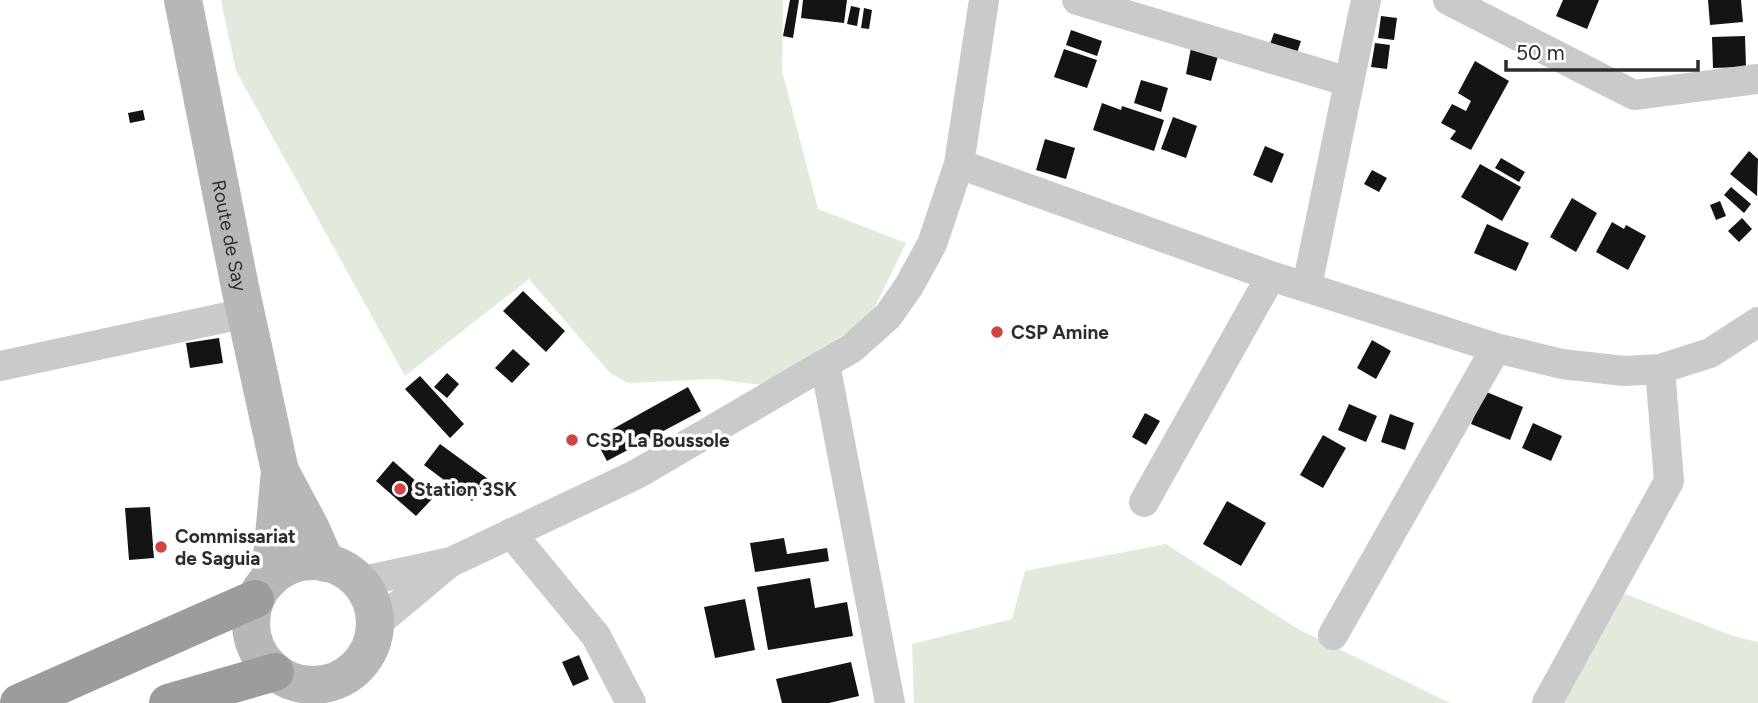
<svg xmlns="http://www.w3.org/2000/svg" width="1758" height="703" font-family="Figtree,sans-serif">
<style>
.green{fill:#e2e9dd}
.building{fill:#141414}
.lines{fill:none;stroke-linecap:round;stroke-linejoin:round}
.minor{stroke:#cacaca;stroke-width:30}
.secondary{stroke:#b7b7b7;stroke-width:38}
.trunk{stroke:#9c9c9c;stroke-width:38}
.poi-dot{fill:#d04444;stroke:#fff;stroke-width:2.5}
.labels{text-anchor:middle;stroke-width:7;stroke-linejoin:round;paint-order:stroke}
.street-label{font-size:19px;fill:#2d2d2d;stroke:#fff}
.poi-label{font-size:19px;font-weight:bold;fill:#2d2d2d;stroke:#fff;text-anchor:start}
</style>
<rect width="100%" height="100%" fill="#fff"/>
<path class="green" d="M221,0H783L782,71L818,209L906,243L869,319L762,385L714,379L628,383L610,373L529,279L405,376L236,71Z
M1166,544L1298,629L1450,703H914L912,644L1012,619L1025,571Z
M1623,593L1733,636L1758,642V703H1564Z"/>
<path class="building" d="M790,0H799L793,38L783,36Z
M803,0H847L844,23L801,18Z
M1563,0H1599L1587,29L1556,16Z
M1708,0H1741L1743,22L1710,25Z
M851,6L860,8L857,26L847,24Z
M864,8L872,10L869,29L861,28Z
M1381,16L1397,18L1394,40L1378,38Z
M1071,30L1102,41L1097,56L1066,45Z
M1274,33L1301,41L1296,56L1269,47Z
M1745,36L1746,67L1713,68L1712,37Z
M1375,43L1390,45L1387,69L1371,67Z
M1191,48L1218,56L1211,81L1186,74Z
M1064,49L1097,60L1087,88L1054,77Z
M1475,61L1509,81L1471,150L1450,139L1456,131L1441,123L1452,104L1466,111L1471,101L1458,93Z
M1141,80L1168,88L1161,112L1134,103Z
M1102,103L1121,110L1122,106L1164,120L1154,151L1093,130Z
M143,110L145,120L130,123L128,113Z
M1173,117L1197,126L1186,158L1161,149Z
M1045,139L1075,148L1066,179L1036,170Z
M1265,146L1284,154L1272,183L1253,175Z
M1749,151L1758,159L1757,196L1730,174Z
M1501,158L1525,172L1519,182L1495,168Z
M1480,164L1521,187L1502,221L1461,197Z
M1372,170L1387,178L1379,192L1364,184Z
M1731,187L1751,204L1744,213L1724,195Z
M1572,198L1597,213L1576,252L1550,237Z
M1720,201L1726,216L1716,220L1710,205Z
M1742,218L1752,229L1739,242L1728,231Z
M1612,222L1624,229L1626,225L1646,236L1628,270L1596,252Z
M1487,224L1529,243L1516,271L1474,253Z
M523,291L565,331L546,352L503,311Z
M219,338L223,363L190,368L186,343Z
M1372,340L1391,351L1376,379L1357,368Z
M513,349L530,364L512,383L495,368Z
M447,373L459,384L447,398L434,387Z
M420,376L464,424L450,438L405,389Z
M688,387L701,411L607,461L595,439Z
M1484,391L1523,407L1510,440L1471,424Z
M1349,404L1377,416L1366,442L1338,430Z
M1145,413L1160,421L1146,445L1132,437Z
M1390,414L1414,423L1405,450L1381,442Z
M1533,423L1562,436L1551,461L1522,448Z
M1323,435L1346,448L1323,488L1300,475Z
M440,444L488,479L472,501L424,465Z
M393,461L434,497L416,516L376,481Z
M1227,501L1266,523L1241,566L1203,544Z
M150,507L154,558L129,560L125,508Z
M784,538L787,554L827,548L829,561L755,572L750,543Z
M810,578L815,608L847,602L853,636L768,650L757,587Z
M745,599L755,650L715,658L704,607Z
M579,655L589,679L573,686L562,662Z
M851,662L859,696L829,703H782L776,679Z"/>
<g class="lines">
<path class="minor" d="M1077,0L1349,82
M1448,0L1634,95L1758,79
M959,164L1271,276L1496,348L1562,364L1624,371L1660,369L1710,353L1758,322
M1307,286L1366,0
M825,364L890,703
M0,366L246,313
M1144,502L1271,276
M511,533L596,636L631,703
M359,582L451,562L637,474L852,348L888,316L909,286L932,244L959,164L984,0
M375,625L448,564
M1333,635L1496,348
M1547,703L1669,481L1660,369"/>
<g class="secondary">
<path id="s1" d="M183,0L240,287L280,471L270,579"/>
<path d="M280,471L310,527L326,563"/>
<circle cx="313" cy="623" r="62"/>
</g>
<path class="trunk" d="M19,703L255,599
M168,703L275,672"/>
</g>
<g class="poi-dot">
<circle cx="997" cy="332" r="7"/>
<circle cx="572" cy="440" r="7"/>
<circle cx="400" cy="489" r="7"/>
<circle cx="161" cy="547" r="7"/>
</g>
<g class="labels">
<g class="street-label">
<text dy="7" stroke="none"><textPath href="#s1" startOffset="240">Route de Say</textPath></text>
</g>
<g class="poi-label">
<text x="1011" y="339">CSP Amine</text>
<text x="586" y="447">CSP La Boussole</text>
<text x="414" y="496">Station 3SK</text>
<text x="175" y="543">Commissariat<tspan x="175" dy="22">de Saguia</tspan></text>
</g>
</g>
<path d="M1506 60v10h192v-10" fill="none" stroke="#2d2d2d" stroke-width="3.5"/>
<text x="1516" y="60" font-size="21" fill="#2d2d2d" stroke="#ffffff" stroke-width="5" paint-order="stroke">50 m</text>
</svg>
